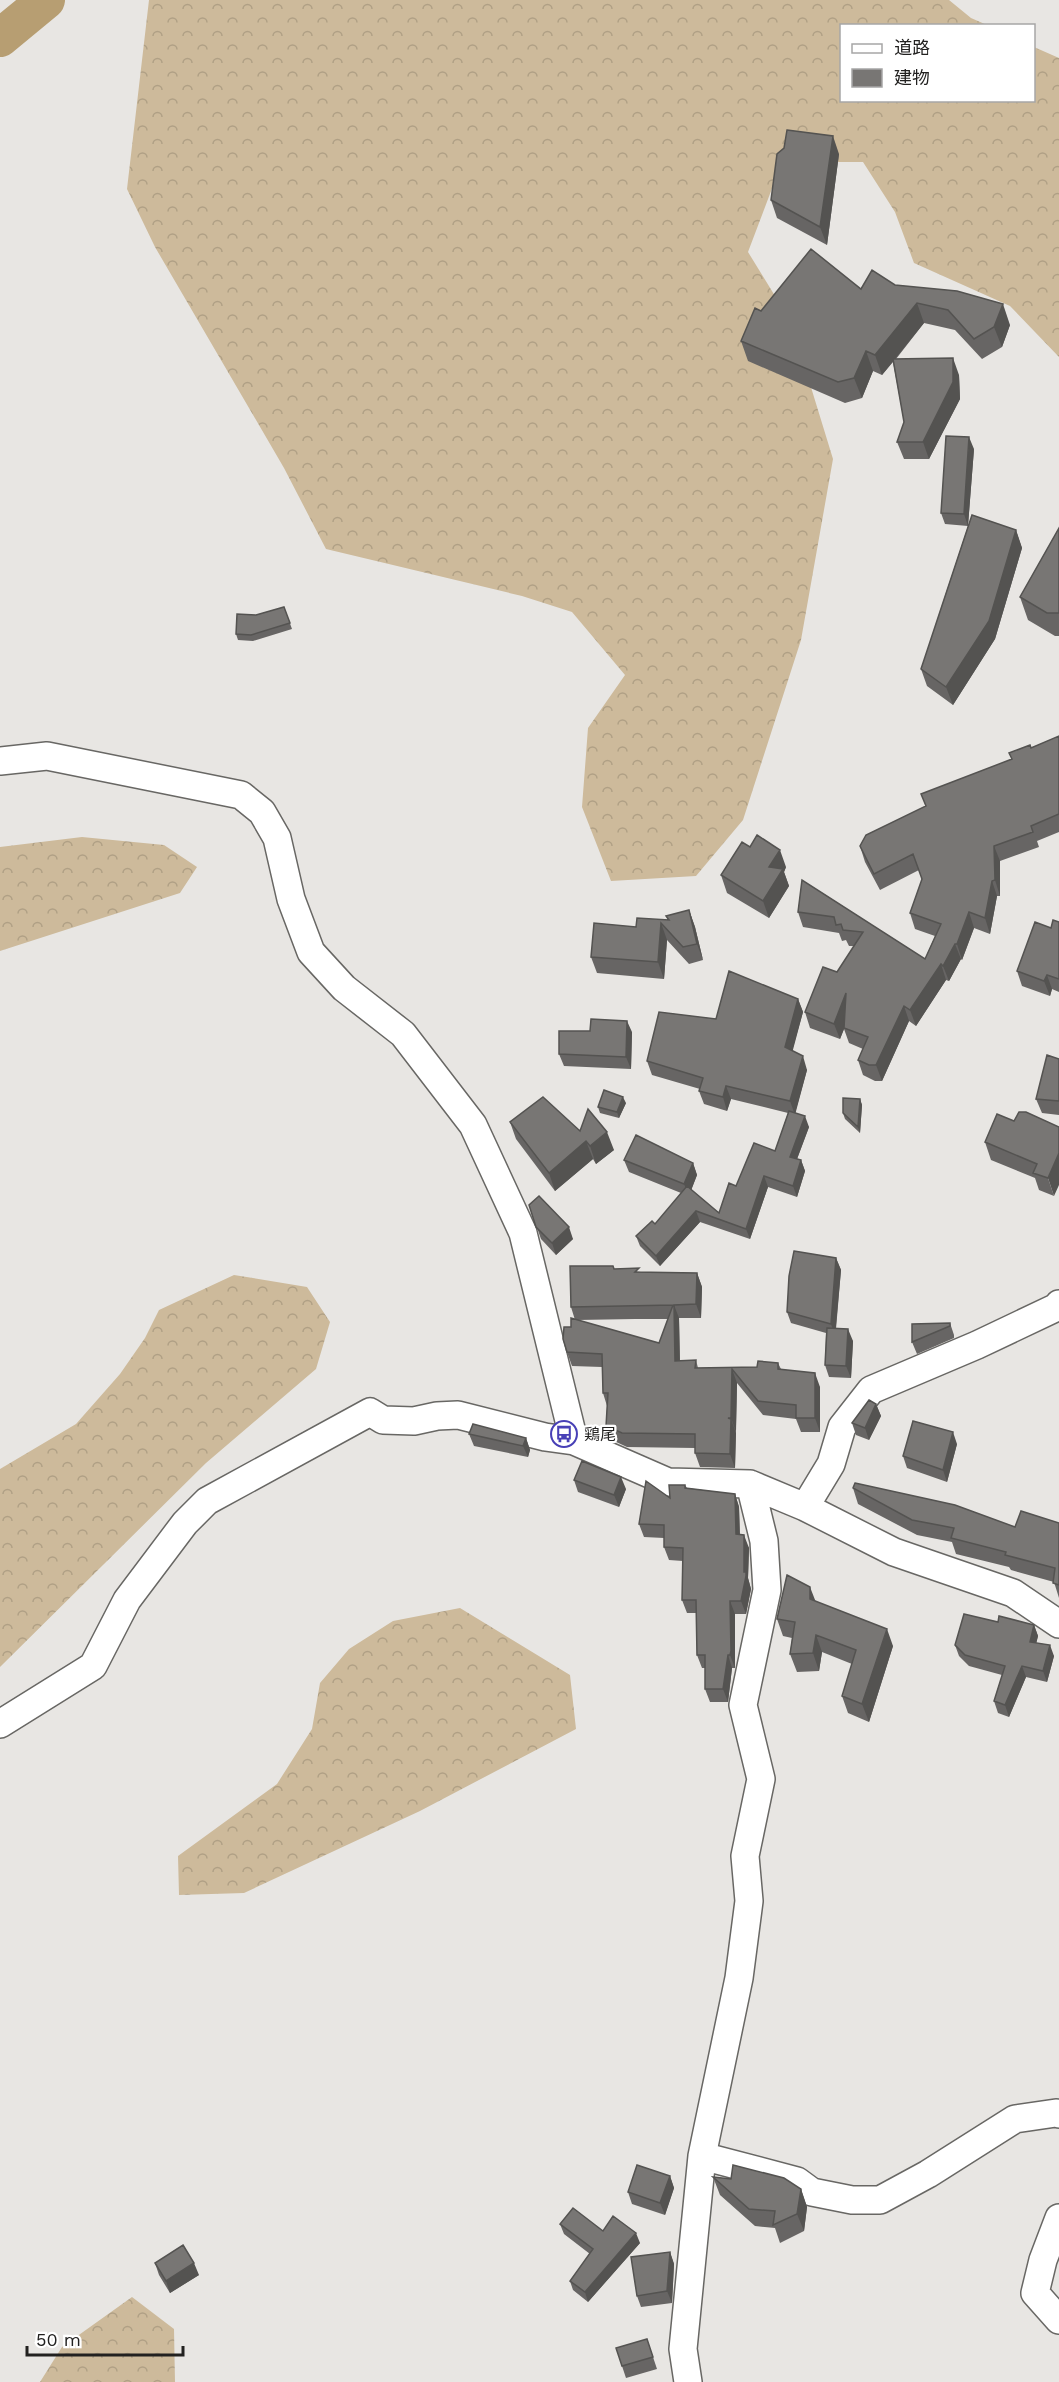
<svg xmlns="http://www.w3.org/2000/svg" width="1059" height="2382" font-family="'Work Sans','Noto Sans JP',sans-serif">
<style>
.forest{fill:url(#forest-crowns)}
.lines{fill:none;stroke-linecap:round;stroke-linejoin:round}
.river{stroke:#b79e72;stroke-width:38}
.minor-casing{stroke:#686764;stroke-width:30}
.minor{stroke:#fff;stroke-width:27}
.wall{fill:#676564;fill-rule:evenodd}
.shaded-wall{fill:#545351}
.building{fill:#787674;stroke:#545351;stroke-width:1.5}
.labels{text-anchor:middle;stroke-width:4.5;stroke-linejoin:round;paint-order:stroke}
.poi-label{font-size:16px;fill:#222120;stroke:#fff;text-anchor:start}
</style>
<defs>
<pattern id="forest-crowns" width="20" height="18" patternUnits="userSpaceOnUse" patternTransform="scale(1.5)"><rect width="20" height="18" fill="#cdba9b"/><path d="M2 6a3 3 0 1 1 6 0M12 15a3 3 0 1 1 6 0" fill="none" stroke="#b0a085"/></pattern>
</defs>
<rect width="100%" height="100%" fill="#e8e6e3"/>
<path class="forest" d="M149,0H949L971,18L987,25L842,26V100H1034V47L1059,58V357L1010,306L914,263L895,212L863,162H782L748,252L791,322L833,459L801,640L743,820L696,876L611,881L582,807L588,728L625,675L572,612L522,596L326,549L284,468L155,247L127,189Z
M82,837L164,845L197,867L180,893L0,951V847Z
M234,1275L307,1287L330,1322L316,1369L206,1463L0,1667V1469L76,1424L120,1374L145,1338L159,1310Z
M460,1608L570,1675L576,1729L420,1811L244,1893L179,1895L178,1856L277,1784L312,1729L320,1683L349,1649L393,1621Z
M132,2297L174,2329L175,2382H40L62,2347Z"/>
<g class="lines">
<path class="river" d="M0,38L46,0"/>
<defs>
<path id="minor" d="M0,761L47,756L241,795L262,812L277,838L291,899L311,952L344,988L403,1034L473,1125L523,1233L574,1441
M805,1507L831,1464L842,1427L871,1390L977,1345L1057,1307L1059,1304
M0,1724L93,1666L127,1600L185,1523L207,1501L370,1412L383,1420L414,1421L437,1416L458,1415L545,1437L574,1441L668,1482L750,1484L805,1507L894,1552L1013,1593L1059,1624
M702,2156L797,2181L812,2192L852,2200H880L928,2174L1015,2119L1056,2113L1059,2114
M1059,2218L1043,2260L1035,2293L1059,2320
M688,2382L683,2349L702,2156L739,1978L749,1901L745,1856L761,1779L743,1705L767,1590L764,1541L750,1484"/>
</defs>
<use href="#minor" class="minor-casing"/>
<use href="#minor" class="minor"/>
</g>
<path class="wall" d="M784,148L839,154L827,245L777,218L771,200Z
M895,285L1010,325L1002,347L982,359L955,330L924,323L896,359L959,375L960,399L929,459H904L897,442L904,422L893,362L882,375L873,371L862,398L845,403L748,361L741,341L761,311L861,289Z
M974,449L968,525L1016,530L1022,548L995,639L953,705L927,686L921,669L968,526L945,524L941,513Z
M1059,528V636H1055L1028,620L1020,597Z
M284,607L292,629L253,641L238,640L236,634L256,615Z
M1059,736V832L1037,841L1039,847L1000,861V896H997L990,934L974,928L962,960L961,959L949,981L946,980L916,1026L909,1021L882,1081H875L863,1075L858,1060L863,1049L849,1043L844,1029L840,1039L810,1028L805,1012L837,972L854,946H849L846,940L842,941L839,933L803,927L798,912L802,880L925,959L935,936L915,929L910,913L922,879L919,870L880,890L865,862L860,846L926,806L1031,748Z
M786,867L784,872L789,886L769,918L727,893L721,875Z
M689,910L695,927L703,960L689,964L667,940L664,979L597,973L591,957L636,927L668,920L666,916Z
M1059,922V992L1052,989L1050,996L1022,986L1017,971L1051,928Z
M798,999L803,1012L792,1051L807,1070L795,1113L809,1127L797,1159L801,1160L805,1171L797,1197L768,1187L750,1239L700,1222L660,1266L640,1246L636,1236L655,1224L681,1193L629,1172L624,1160L693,1163L697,1175L691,1190L719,1213L736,1186L775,1151L788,1113L731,1099L727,1111L704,1104L699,1091L700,1089L652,1075L647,1061L716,1019Z
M632,1032L631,1069L564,1066L559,1054Z
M1059,1059V1115L1042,1113L1036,1099Z
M860,1099L862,1105L860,1133L845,1119L843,1113Z
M626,1103L619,1118L600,1113L598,1107Z
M1026,1112L1054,1196L1039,1190L1035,1178L991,1160L985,1142Z
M510,1122L580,1131L614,1150L596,1164L593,1159L555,1191L516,1139Z
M529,1205L573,1239L556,1255L541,1239Z
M836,1258L841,1270L836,1329L853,1341L851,1378L829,1377L825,1365L826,1333L791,1323L787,1312Z
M615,1269L641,1272L697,1273L702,1287L701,1318H679L680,1360H696L698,1368L757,1367L778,1363L781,1369L820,1387V1432H801L796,1419L763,1415L737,1383L735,1468L700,1467L695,1453V1448L627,1447L612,1440L606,1426L607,1406L603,1393L602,1367L572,1366L567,1352L571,1327L575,1320L571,1307ZM635,1319H668L659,1343L577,1320Z
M950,1323L954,1335V1338L917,1354L912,1342Z
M876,1404L881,1416L869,1440L856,1435L852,1423Z
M469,1434L526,1438L530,1450L528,1457L474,1446Z
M957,1444L947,1482L907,1468L903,1456Z
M574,1480L626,1489L619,1507L578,1492Z
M685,1485L687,1488L735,1494L739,1507L740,1534L749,1548L748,1578L751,1589L746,1614H735V1668H732L728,1702H710L705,1689V1668H702L697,1655L696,1613H687L682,1600L683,1561L669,1560L664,1547V1538L644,1537L639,1524Z
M853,1488L1015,1527L1059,1523V1598L1054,1582L1011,1570L1009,1567L956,1554L952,1542L917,1535L858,1504Z
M815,1601L893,1646L869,1722L848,1713L842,1696L852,1664L822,1652L819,1671L797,1672L790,1654L792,1638L783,1636L777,1619Z
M998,1622L1034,1625L1038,1636L1036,1643L1054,1656L1047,1682L1026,1677L1009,1717L998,1713L994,1701L1002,1675L969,1666L959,1656L955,1645Z
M670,2176L674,2188L665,2215L632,2204L628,2192Z
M713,2177L801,2189L807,2207L804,2231L780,2243L775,2228L755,2226L720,2195Z
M560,2224L603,2231L640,2243L588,2302L573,2290L570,2281L590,2254L564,2234Z
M670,2252L674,2264L672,2303L641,2307L637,2296Z
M155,2263L199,2275L170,2293L159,2275Z
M647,2339L657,2369L626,2378L622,2366Z"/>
<path class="shaded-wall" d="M833,136L839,154L827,245L820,227Z
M917,303L924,323L882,375L875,355Z
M1003,304L1010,325L1002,347L994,327Z
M866,351L873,371L862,398L854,378Z
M953,358L959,375L960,399L929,459L923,442Z
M969,437L974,449L968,526L964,514Z
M1016,530L1022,548L995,639L953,705L946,687Z
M994,846L1000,861V896L995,880Z
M780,850L786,867L784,872L789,886L769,918L763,901L769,867Z
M992,881L997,896L990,934L985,918Z
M689,910L695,927L703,960L697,944Z
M969,912L974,928L962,960L957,944Z
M661,923L667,940L664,979L658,962Z
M955,944L961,959L949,981L943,966Z
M941,964L946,980L916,1026L910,1010Z
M1047,975L1052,989L1050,996L1044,981Z
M846,993L852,1009L840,1039L834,1024Z
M798,999L803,1012L790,1061L785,1047Z
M904,1006L909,1021L882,1081L876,1065Z
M627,1021L632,1032L631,1069L626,1057Z
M803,1056L807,1070L795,1115L790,1101Z
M726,1086L731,1099L727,1111L723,1097Z
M623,1097L626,1103L619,1118L617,1112Z
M860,1099L862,1105L860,1133L858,1127Z
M805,1116L809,1127L794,1167L790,1157Z
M607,1132L614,1150L596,1164L590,1146Z
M586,1141L593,1159L555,1191L549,1173Z
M1059,1153V1185L1054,1196L1048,1178Z
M801,1160L805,1171L797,1197L793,1186Z
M693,1163L697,1175L689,1196L684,1184Z
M764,1176L768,1187L750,1239L746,1229Z
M696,1211L700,1222L660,1266L656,1256Z
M569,1227L573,1239L556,1255L552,1243Z
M836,1258L841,1270L835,1336L831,1324Z
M697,1273L702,1287L701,1318L696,1304Z
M674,1305L679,1318L680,1374L675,1361Z
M848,1329L853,1341L851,1378L846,1366Z
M732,1369L737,1383L736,1432L731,1418Z
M815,1373L820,1387V1432L815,1418Z
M876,1404L881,1416L869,1440L865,1428Z
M731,1419L736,1433L735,1468L730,1454Z
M953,1432L957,1444L947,1482L943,1470Z
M526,1438L530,1450L528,1457L523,1446Z
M621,1477L626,1489L619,1507L614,1495Z
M735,1494L739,1507L740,1547L736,1534Z
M744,1535L749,1548L748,1578L751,1589L746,1614L741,1601L744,1572Z
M810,1587L817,1605L810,1599Z
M730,1601L735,1614V1668L730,1655Z
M1034,1625L1038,1636L1034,1653L1030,1642Z
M887,1629L893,1646L869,1722L862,1704Z
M816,1635L822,1652L819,1671L813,1653Z
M1050,1645L1054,1656L1047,1682L1043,1671Z
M728,1655L732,1668L728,1702L723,1689Z
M1022,1666L1026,1677L1009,1717L1005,1705Z
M670,2176L674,2188L665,2215L660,2203Z
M801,2189L807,2207L804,2231L797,2214Z
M636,2233L640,2243L588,2302L585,2292Z
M670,2252L674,2264L672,2303L667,2291Z
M194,2263L199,2275L170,2293L166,2281Z"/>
<path class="building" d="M787,130L833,136L820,227L771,200L777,154L784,148Z
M811,249L861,289L872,270L895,285L957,291L1003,304L994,327L974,339L948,310L917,303L875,355L866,351L854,378L838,382L741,341L755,308L761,311Z
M953,358V382L923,442H897L904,422L893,359Z
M946,436L969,437L964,514L941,513Z
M972,515L1016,530L989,621L946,687L921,669Z
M1059,528V613H1047L1020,597Z
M284,607L290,623L251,635L236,634L237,614L256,615Z
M1059,736V814L1031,826L1033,832L994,846L995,880L992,881L985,918L969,912L957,944H955L943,966L941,964L910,1010L904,1006L876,1065H869L858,1060L868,1037L844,1028L846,993L834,1024L805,1012L823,967L837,972L863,932L843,930L841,924L836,925L834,917L798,912L802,880L925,959L941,924L910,913L922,879L913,854L874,874L860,846L866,835L926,806L921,794L1012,759L1009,753L1030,745L1031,748Z
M757,835L780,850L769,867L783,869L763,901L721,875L742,842L750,847Z
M689,910L697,944L683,947L661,923L658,962L591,957L594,923L636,927L637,918L669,920L666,916Z
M1053,920L1059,922V979L1047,975L1044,981L1017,971L1035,922L1051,928Z
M729,971L798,999L785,1047L803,1056L790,1101L726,1086L723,1097L699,1091L703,1078L647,1061L659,1012L716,1019Z
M591,1019L627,1021L626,1057L559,1054V1031H590Z
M1047,1055L1059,1059V1101L1036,1099Z
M604,1090L623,1097L617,1112L598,1107Z
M543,1097L580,1131L588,1109L607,1132L590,1146L586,1141L549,1173L510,1122Z
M843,1098L860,1099L858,1127L843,1113Z
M789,1111L805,1116L790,1157L801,1160L793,1186L764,1176L746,1229L696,1211L656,1256L636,1236L652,1221L655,1224L687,1186L719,1213L729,1183L736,1186L754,1143L775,1151Z
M1019,1112H1026L1059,1127V1153L1048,1178L1033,1173L1037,1164L985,1142L997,1114L1014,1121Z
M636,1135L693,1163L684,1184L624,1160Z
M539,1196L569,1227L552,1243L536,1227L529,1205Z
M794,1251L836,1258L831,1324L787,1312L789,1276Z
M570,1266H613L614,1269L639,1268L635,1272L697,1273L696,1304L674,1305L675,1361L696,1360L695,1368L757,1367L758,1361L778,1363V1369L815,1373V1418H796V1405L758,1401L732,1369L731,1418H728L731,1419L730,1454L695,1453V1434L622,1433L606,1426L608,1393H603L602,1354L567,1352L563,1339L564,1327H571V1318L659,1343L673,1305L571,1307Z
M950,1323V1326L912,1342V1324Z
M827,1328L848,1329L846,1366L825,1365Z
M869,1400L876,1404L865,1428L852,1423Z
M913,1421L953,1432L943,1470L903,1456Z
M473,1424L526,1438L523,1446L469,1434Z
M582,1461L621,1477L614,1495L574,1480Z
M646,1481L670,1498L669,1485H685V1488L735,1494L736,1534L744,1535V1572H746V1576L741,1601H730L731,1651L730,1655H728L723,1689H705V1655H697L696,1600H682L683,1548L664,1547V1525L639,1524Z
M855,1483L955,1505L1015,1527L1021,1511L1059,1523V1585L1053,1583L1055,1568L1005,1555L1006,1552L951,1538L954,1528L912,1520L853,1488Z
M787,1575L810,1587V1599L887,1629L862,1704L842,1696L856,1650L816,1635L813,1653L790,1654L795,1622L777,1619Z
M964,1614L998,1622L999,1616L1034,1625L1030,1642L1050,1645L1043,1671L1022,1666L1005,1705L994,1701L1005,1666L965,1655L955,1645Z
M637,2165L670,2176L660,2203L628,2192Z
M733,2165L784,2178L801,2189L797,2214L773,2225L775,2211L749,2209L713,2177L731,2179Z
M573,2208L603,2231L613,2216L636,2233L585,2292L570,2281L593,2249L560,2224Z
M183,2245L194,2263L166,2281L155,2263Z
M670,2252L667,2291L637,2296L631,2257Z
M647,2339L653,2357L622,2366L616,2348Z"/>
<defs>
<symbol id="bus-ring" viewBox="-11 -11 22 22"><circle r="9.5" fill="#fff" stroke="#4840b6" stroke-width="1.5"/><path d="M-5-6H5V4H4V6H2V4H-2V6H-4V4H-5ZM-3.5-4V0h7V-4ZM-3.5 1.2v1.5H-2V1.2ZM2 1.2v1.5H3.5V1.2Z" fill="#4840b6"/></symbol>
</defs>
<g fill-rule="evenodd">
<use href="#bus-ring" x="549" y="1419" width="30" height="30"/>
</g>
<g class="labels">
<g class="poi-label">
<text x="584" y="1440">鶏尾</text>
</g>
</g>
<rect x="840" y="24" width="195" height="78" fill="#ffffff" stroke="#a7a6a6" stroke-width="1.5"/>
<rect x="852" y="44" width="30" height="9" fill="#ffffff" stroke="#a7a6a6" stroke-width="1.5"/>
<text x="894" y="54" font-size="18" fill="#222120">道路</text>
<rect x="852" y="69" width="30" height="18" fill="#787674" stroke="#a7a6a6" stroke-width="1.5"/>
<text x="894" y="84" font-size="18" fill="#222120">建物</text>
<path d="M27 2346v9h156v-9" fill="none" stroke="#222120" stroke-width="3"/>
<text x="36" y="2346" font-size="18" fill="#222120" stroke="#ffffff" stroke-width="4.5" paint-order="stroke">50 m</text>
</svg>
